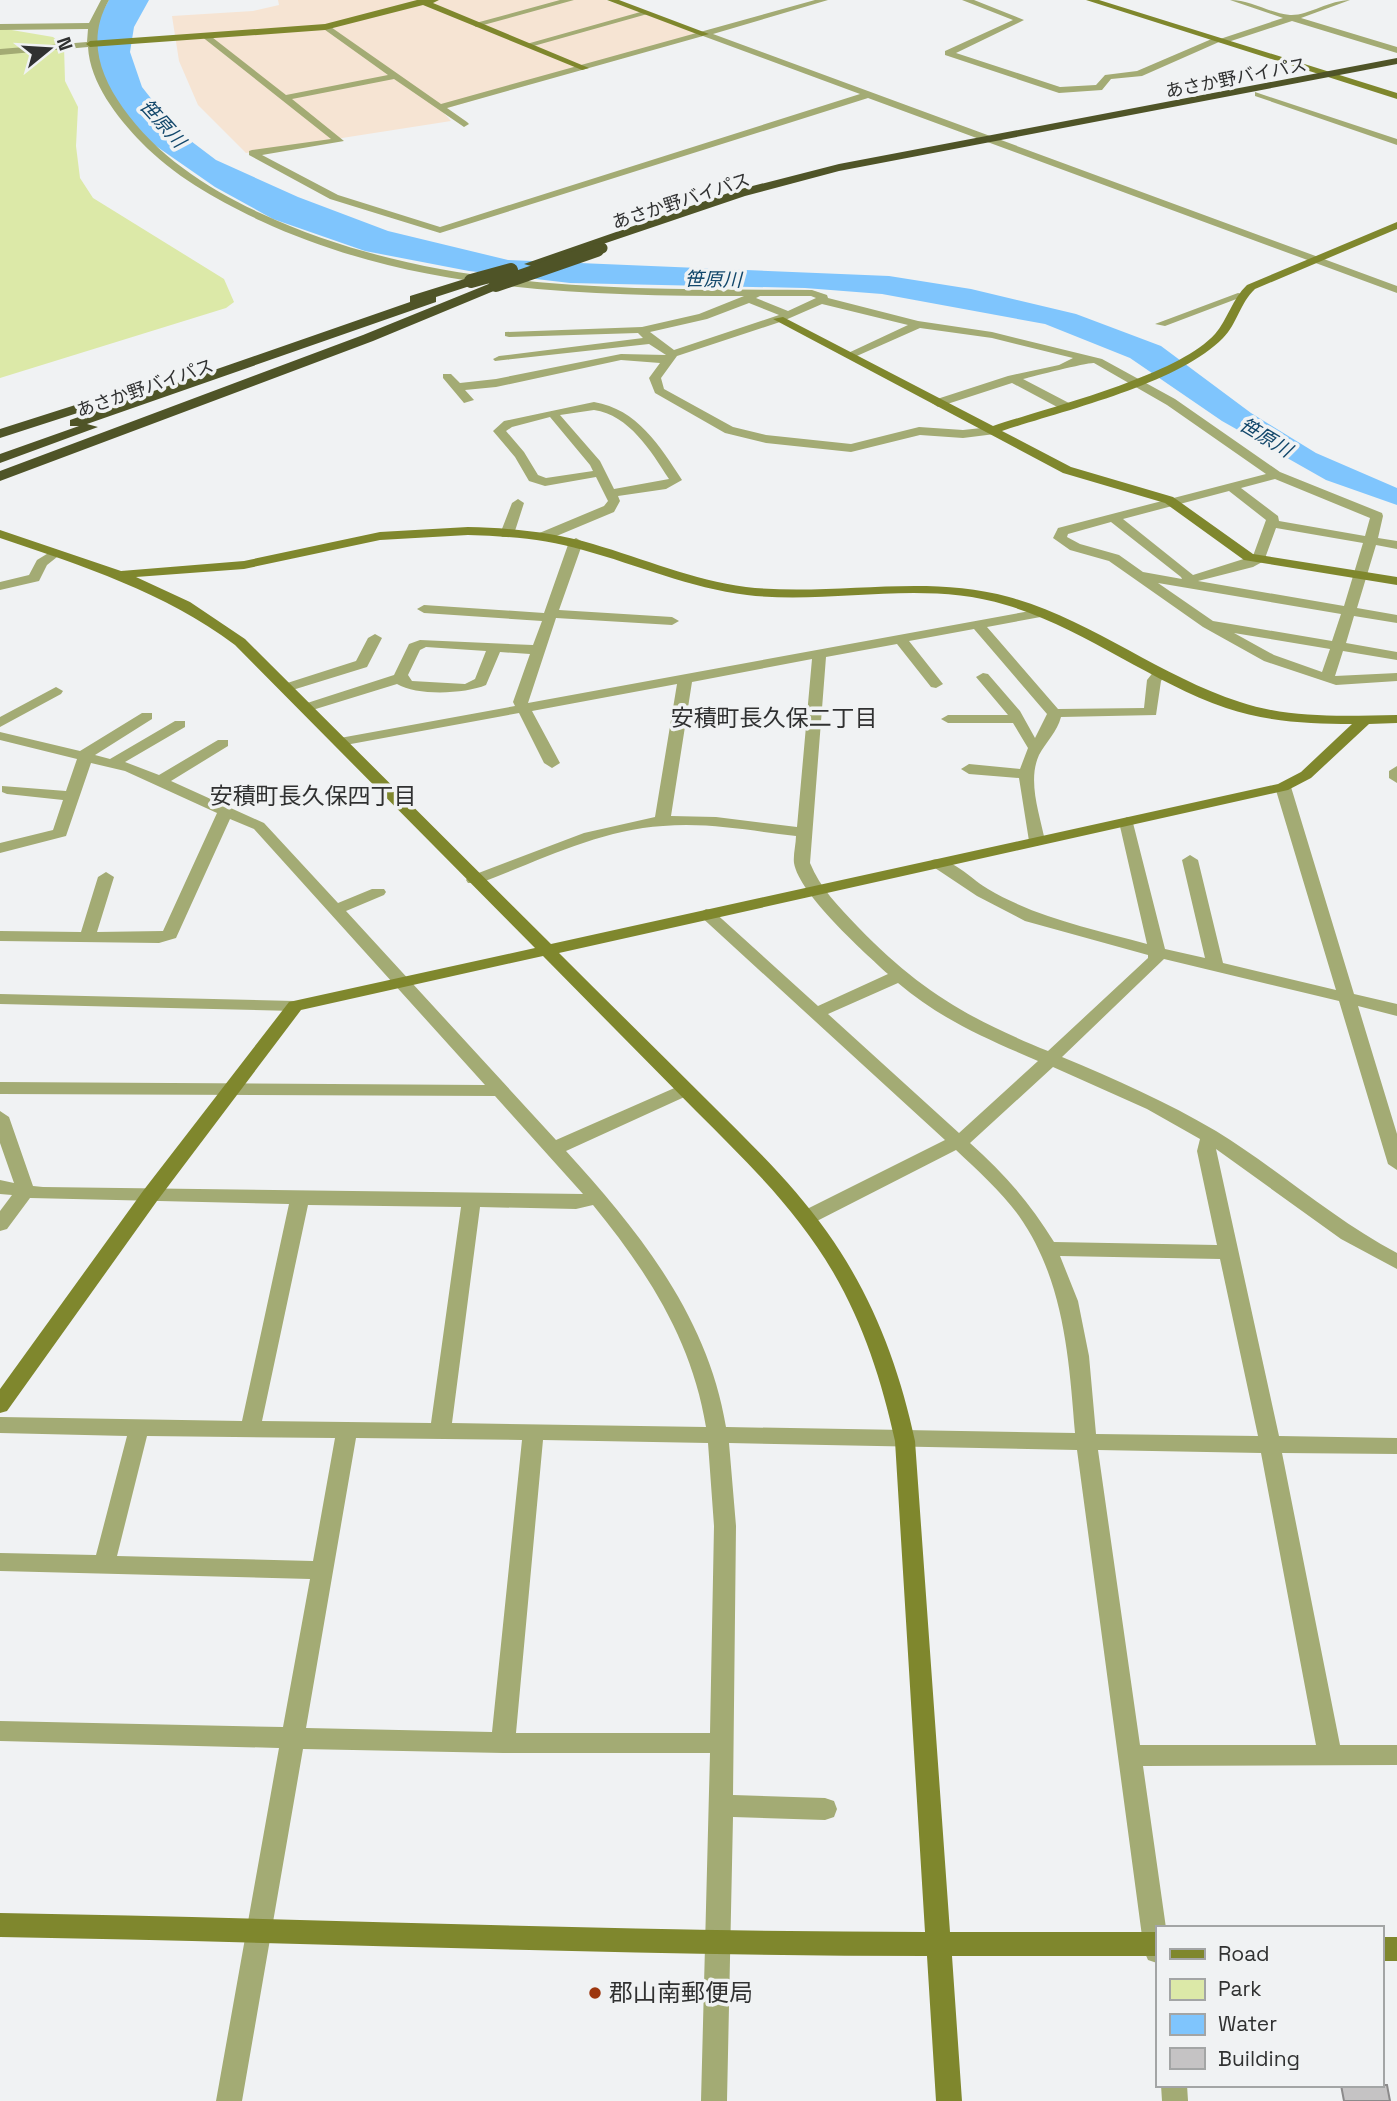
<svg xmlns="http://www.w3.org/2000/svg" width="1397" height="2101" font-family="'Space Grotesk','Noto Sans JP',sans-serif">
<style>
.industrial{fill:#f6e4d3}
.green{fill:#dce9a8}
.water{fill:#7fc5fd}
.building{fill:#c5c3c4;stroke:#8c8a8b;stroke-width:2}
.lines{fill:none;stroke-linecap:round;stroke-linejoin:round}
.street{fill:#a3ab74;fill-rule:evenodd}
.secondary{fill:#7f872d;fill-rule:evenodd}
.highway{fill:#4f5427;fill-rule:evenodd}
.highway-bridge-far1{stroke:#4f5427;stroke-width:11}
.highway-bridge{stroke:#4f5427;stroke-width:14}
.poi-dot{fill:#9c360e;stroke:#f0f2f3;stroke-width:2.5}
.labels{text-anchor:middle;stroke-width:7;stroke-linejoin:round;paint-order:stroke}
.far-street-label{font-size:18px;fill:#303131;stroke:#f0f2f3}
.far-water-label{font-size:19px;font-style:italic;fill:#12476b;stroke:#f0f2f3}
.neighbourhood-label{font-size:23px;fill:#303131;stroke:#f0f2f3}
.near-poi-label{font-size:24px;fill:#303131;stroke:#f0f2f3;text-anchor:start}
</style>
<rect width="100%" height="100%" fill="#f0f2f3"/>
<path class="industrial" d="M278,0H606L698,33L441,110L451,121L246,153L198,105L179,61L172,16L253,11L279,5Z"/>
<path class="green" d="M0,28L53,37L64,46L65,81L78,107L76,146L80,178L93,198L224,279L234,302L226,308L0,378Z"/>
<path class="water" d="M109,0H149L134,27L130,52L142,87L175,129L216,160L298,197L388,231L508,260L889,276L971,289L1076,314L1161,346L1251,413L1316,453L1397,488V505L1326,480L1222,421L1130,358L1045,324L882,294L805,288L570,283L469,271L365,251L273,219L215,187L143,137L112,101L90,56L94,27Z"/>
<path class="building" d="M1341,2085H1387L1390,2101H1344Z"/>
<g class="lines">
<path class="street" d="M101,0H109C87,38 99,74 123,108C157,156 207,188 260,213C435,294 623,289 812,290L827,295L828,298L918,321L992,332L1102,359L1175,399L1280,472L1382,513L1383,516L1378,538L1397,541V549L1376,545L1357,608L1397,615V623L1354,616L1346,643L1397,652V660L1343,651L1335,676L1397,673V681L1336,685L1264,661L1203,627L1109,561L1070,550L1053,538L1058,528L1266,474L1167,405L1094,363C1089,362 1034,376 1023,379L1069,403V409H1061L1012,383L938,407L932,403L934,400L1008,376L1059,365L1073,358L992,338L920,328L850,359L844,356L846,354L908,325L822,304L783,321L677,356L661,378L664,389L733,427L766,435L851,444L919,427L963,430L991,427L997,431L995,434L963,438L920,435L851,452L766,443L725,433L655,393L649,378L660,363L621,360L496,387L465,390L474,400L464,403L443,378V374H451L460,383L496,379L621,354L666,355L649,344L495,361L493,359L499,356L643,338L638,333L509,337L505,336V332L642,327L699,314L744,296C580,296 412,291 261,221C217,200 175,177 141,142C117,117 90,83 88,47L0,55V49L87,42L88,29L0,30V24L89,23ZM760,296H811L816,298L788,311L756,298ZM749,303L779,315L674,350L650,332L707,319ZM1275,479L1370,518L1365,536L1279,521L1278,516L1241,488ZM1229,491L1266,520L1253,556L1193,575L1123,519ZM1111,522L1181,577L1182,579L1143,572L1119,555L1080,544L1067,537L1068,534ZM1276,528L1363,543L1344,606L1198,581L1253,567L1264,561ZM1158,583L1341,614L1332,641L1213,621ZM1234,633L1330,649L1322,672L1274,655Z
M560,0H574L476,27L472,24Z
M815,0H828L713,34L1397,286V293L868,98L440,233L330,199L249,155V151L252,150L331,139L201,36L208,34L286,95L388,75L321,27L328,25L441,104ZM703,36L860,94L440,227L338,195L262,155L344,141L292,99L394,79L464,127L469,124L467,122L447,108Z
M962,0H974L1024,20L956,53L1060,87L1096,85L1105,75L1137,71L1214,38L1220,39L1283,18L1230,0C1251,0 1269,13 1290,15C1307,16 1330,0 1350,0L1301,18L1397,47V53L1292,21L1225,43L1219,42L1142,76L1111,79L1102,90L1059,93L945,55V51L1013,20Z
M644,11L651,13L530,47L523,45Z
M1255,92L1397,139V145L1255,96Z
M1238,293L1247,295L1165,326L1155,324Z
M594,402C637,409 660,446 682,480L666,489L618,496L620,501L614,512L547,540H537V534L604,506L608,501L596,477L545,486L529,481L515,457L493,431L504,421ZM594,410C629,415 651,451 669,479L614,489L600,461L560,415ZM550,417L590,465L593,471L546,478L538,475L524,452L506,431L512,427Z
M518,499L524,503L514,534L512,537H502L500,534L512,503Z
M576,538L583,542L559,610L672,617L679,621L672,625L556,618L528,703L1041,609L1046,610V616L987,627L1058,709L1144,708L1147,680L1155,670H1165L1167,673L1161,681L1156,715L1061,717C1057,732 1046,742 1039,755C1027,781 1040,815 1045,841L1037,846L1029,841L1019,778L969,774L961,769L969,764L1020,769L1028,748L1013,723H948L941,719L948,715H1008L976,677L983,673L988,674L1020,711L1035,738L1047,714L974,629L909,641L943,684L936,688L931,687L897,644L826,657L810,863C820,888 839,907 858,927C919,990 967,1018 1048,1051L1148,958V955L1025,921L977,896L932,866L930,863L932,860C950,855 973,881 988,889C1037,918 1093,929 1147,944L1119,822L1127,817L1132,819L1165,949L1205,958L1182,860L1190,855L1198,860L1223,963L1336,990L1275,787L1283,782L1291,787L1354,994L1397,1004V1016L1358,1006L1397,1134V1170L1388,1164L1339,1001L1164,959L1062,1057C1115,1079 1167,1102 1216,1131C1278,1169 1333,1219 1397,1253V1269L1341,1239L1216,1149L1279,1436L1397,1438V1454L1282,1453L1340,1745H1397V1765L1143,1766L1166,1928H1157V1963L1148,1960L1144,1951L1077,1450L729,1443L736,1526L733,1795L825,1798L834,1801L837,1809L834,1817L825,1820L733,1817L727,2101H701L710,1753H503L303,1749L242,2101H216L279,1748L0,1741V1721L283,1727L310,1579L0,1571V1553L96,1555L127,1436L0,1433V1417L242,1421L289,1204L30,1198L7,1229L0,1231V1211L12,1195L0,1194V1180L14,1183L0,1143V1111L9,1117L33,1186L43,1187L583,1194L495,1096L0,1094V1082L485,1085L254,829L230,819L176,938L159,943L0,941V931L81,932L98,877L106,872L114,877L97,932L163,931L217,813L125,771L91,763L66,836L0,853V843L53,830L63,800L7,794L2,792V786L66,791L77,759L0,740V732L80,751L142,713H152V719L95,755L110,759L175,721H185V727L125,762L159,775L218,740H228V746L171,781L264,823L338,903L372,889H384L386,892L384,895L346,911L556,1140L679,1086H691L694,1090L691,1094L566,1151C639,1231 708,1317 726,1427L1075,1433C1069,1358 1064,1280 1019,1216C1001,1191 978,1171 956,1150L815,1222H801L799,1217L801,1212L945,1140L698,914L706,909L712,910L818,1006L888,974C865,953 799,894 794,863C793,855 796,844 796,836C752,831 708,822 663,826C599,830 539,861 480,883H468L466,880L468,877L584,833L655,817L677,684L532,711L560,763L552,768L544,763L519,713L340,746L333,742L340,738L515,706L513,702L530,654L500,652L486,685C465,694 417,696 397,684L306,712L299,708L301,705L394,675L409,644L420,640L533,645L542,621L424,613L417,609L424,605L544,613L569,542ZM426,647L486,651L475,679L465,684L412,681L408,675L420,650ZM812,659L797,827L716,817L671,816L692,682ZM898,983C940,1019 987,1039 1038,1061L959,1133L828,1014ZM1053,1067L1147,1109L1200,1139L1197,1151L1217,1245L1054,1242C1030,1203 1004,1173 970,1143ZM308,1205L461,1207L431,1423L262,1421ZM593,1205C647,1271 692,1340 706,1427L452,1423L480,1207L576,1209ZM1060,1256L1220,1259L1258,1436L1096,1434L1089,1356L1078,1301ZM147,1436L335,1438L313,1561L117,1556ZM356,1438L522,1440L492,1732L306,1728ZM543,1440L708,1443L714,1526L710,1733H516ZM1098,1450L1261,1453L1316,1745H1140Z
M55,549L62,553L47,565L39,581L0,590V582L29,575L37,560Z
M375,634L382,638L367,667L286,692L279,688L281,685L356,661L368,638Z
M56,687L63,691L61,694L0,727V717Z
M1397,766V783L1389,778V771Z
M0,994L295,1001L304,1006L295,1011L0,1004Z
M1161,2085H1187L1188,2101H1162Z"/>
<path class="secondary" d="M417,0H439L433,3L589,68L582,70L423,5L325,30L90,47L86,44L90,41L325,24Z
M607,0H619L709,34L702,36Z
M1086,0H1099L1397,93V99Z
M1397,222V229L1255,289C1240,303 1237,324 1223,338C1178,384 1065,410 1002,431L1071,467L1173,497L1253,554L1397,577V585L1244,560L1165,503L1063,473L773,319L783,317L993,426C1050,407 1177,376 1215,334C1228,319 1232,299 1247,285Z
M468,527C511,528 552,532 593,544C644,559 693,580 746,587C834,597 923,573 1009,597C1092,620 1159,676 1240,702C1290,719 1345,716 1397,715V723L1369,724L1311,778L1288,790L559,953C609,1003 660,1053 710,1103C751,1144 793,1184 827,1232C872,1295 899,1366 915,1441L950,1932H1157V1956H952L962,2101H936L927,1956C618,1956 309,1942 0,1937V1913C308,1918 617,1932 925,1932L895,1441C882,1382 864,1325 833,1272C797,1210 747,1162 696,1111C645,1059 594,1008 543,956L301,1010L157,1201L7,1411L0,1413V1389L143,1191L289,1002L535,948L235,645C164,592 83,566 0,538V530L121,571L244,561L380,532ZM468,535C507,536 546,539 583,550C638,565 690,588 747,595C832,605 922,579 1006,605C1084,628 1149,681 1226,708C1267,722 1310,724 1352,724L1301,772L1278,784L551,944L245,639L190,602L136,577L244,569L380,540Z
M1381,1937H1397V1961H1381Z"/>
<path class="highway" d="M1397,58V64L839,171L745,196L535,267L524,264L737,190L839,164Z
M471,277L477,281L476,284L436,297V302L87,424L98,427L0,463V454L79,426H70V420L410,302V296Z
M496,281L501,282V288L373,341L0,481V471L363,335Z
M91,400L96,401V407L0,438V429Z"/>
<path class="highway-bridge-far1" d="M592,252L602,248"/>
<path class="highway-bridge" d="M471,281L511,270
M496,285L597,250"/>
</g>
<circle class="poi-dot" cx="595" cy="1993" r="7"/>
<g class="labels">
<g class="far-street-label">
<text transform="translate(1236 78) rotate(-11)" y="6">あさか野バイパス</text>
<text transform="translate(681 201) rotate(-18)" y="6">あさか野バイパス</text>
<text transform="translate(145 388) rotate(-19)" y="6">あさか野バイパス</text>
</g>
<g class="far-water-label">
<text transform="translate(163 123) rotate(48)" y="7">笹原川</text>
<text transform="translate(713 279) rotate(1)" y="7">笹原川</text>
<text transform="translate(1266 437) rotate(31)" y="7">笹原川</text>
</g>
<g class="neighbourhood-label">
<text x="774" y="726">安積町長久保二丁目</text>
<text x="313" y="804">安積町長久保四丁目</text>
</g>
<g class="near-poi-label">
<text x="609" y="2001">郡山南郵便局</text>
</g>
</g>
<rect x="1156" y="1926" width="228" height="161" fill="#f0f2f3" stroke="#a3a5a5" stroke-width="2"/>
<rect x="1170" y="1949" width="35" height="10" fill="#7f872d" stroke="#a3a5a5" stroke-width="2"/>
<text x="1218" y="1961" font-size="21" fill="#303131">Road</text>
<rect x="1170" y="1979" width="35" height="21" fill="#dce9a8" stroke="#a3a5a5" stroke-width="2"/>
<text x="1218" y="1996" font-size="21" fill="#303131">Park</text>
<rect x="1170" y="2014" width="35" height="21" fill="#7fc5fd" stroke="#a3a5a5" stroke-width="2"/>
<text x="1218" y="2031" font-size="21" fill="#303131">Water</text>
<rect x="1170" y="2048" width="35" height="21" fill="#c5c3c4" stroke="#a3a5a5" stroke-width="2"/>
<text x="1218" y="2066" font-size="21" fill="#303131">Building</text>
<g transform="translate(49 49) rotate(72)" stroke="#f0f2f3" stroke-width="5" paint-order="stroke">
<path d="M0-5L12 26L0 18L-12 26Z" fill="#303131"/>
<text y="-10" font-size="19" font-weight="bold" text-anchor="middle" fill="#303131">N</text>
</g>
</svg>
